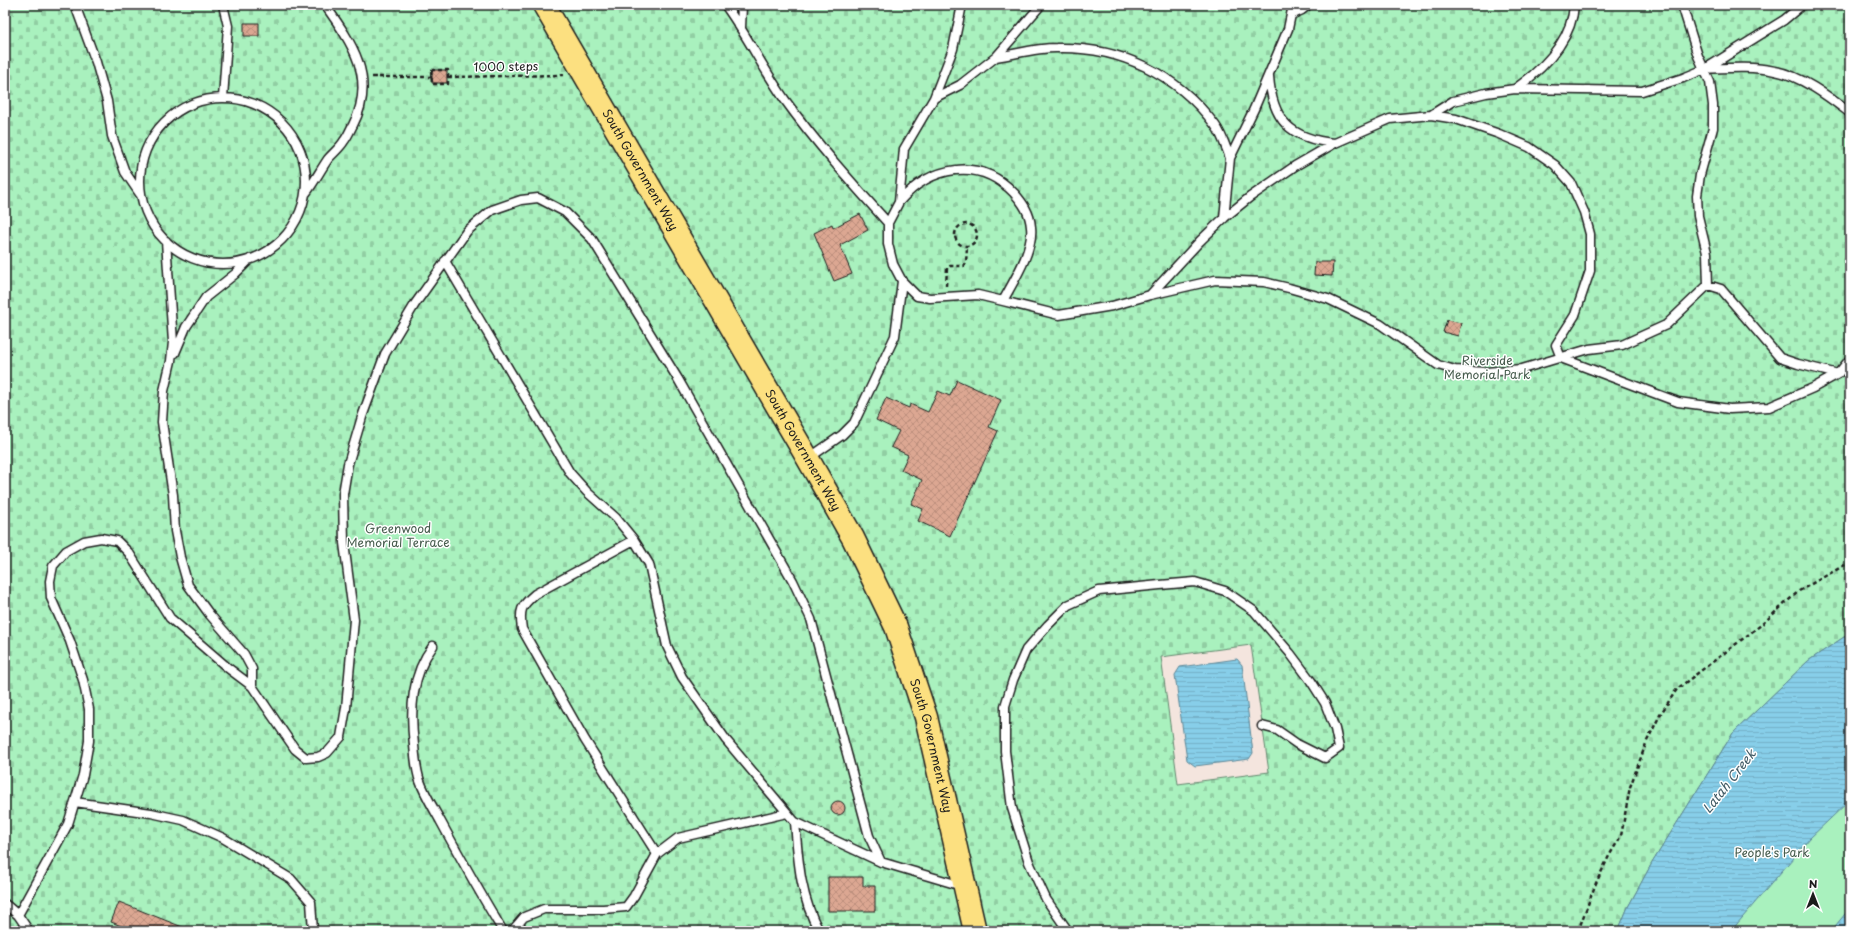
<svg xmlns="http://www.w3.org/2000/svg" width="1855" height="936" font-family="'Playpen Sans',sans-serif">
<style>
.built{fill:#f4e5de}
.cemetery{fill:url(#cemetery-stones);stroke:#62866d;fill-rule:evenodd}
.park{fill:#a9f1be;stroke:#62866d}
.water{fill:url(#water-rules);stroke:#5c8797}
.building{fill:url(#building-cross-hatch);stroke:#1c1c1c}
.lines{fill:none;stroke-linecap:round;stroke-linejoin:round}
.lane-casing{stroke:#1c1c1c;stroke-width:11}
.primary-casing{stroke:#1c1c1c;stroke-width:25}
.path{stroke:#1c1c1c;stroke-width:2.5;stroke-dasharray:4 3;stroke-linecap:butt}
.lane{stroke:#fff;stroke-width:8}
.primary{stroke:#fce080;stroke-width:22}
.labels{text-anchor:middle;stroke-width:3;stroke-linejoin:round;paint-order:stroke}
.street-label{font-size:12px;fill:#1c1c1c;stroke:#fff}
.park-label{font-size:12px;fill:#465c4d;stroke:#fff}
.water-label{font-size:13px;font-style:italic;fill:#415a64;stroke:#fff}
</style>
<defs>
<pattern id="cemetery-stones" width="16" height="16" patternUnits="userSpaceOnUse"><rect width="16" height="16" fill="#a9f1be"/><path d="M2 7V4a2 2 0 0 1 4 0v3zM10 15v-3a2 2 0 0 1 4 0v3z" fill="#91cea3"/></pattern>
<pattern id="water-rules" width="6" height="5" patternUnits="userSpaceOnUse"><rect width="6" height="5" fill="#87cee9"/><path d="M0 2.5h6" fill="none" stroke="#74b0c7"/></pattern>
<pattern id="building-cross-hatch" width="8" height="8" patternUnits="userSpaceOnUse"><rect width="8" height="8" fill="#dca792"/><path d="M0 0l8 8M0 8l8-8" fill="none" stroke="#bc8f7d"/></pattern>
</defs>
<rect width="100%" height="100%" fill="#fff"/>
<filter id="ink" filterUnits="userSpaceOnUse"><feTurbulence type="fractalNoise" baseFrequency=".025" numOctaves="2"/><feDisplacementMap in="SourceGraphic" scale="8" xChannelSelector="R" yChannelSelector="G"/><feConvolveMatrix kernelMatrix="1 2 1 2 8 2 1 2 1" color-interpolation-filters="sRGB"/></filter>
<g filter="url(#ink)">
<path class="built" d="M1251,645L1269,772L1178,784L1160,657Z"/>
<path class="cemetery" d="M5,5H1850V633L1808,661L1733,733L1652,863L1628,907L1618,931H5ZM1251,645L1269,772L1178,784L1161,657Z"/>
<path class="park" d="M1850,663V931H1651Z"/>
<path class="water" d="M1850,633V800L1810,838L1731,931H1618L1628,907L1652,863L1733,733L1808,661Z
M1237,659L1242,665L1253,753L1249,759L1195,766L1187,760L1175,675L1180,667Z
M1850,908V931H1831Z"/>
<path class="building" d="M244,23H259V36H244Z
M432,70H447V83H432Z
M860,214L868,230L840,245L852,274L834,281L814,233L832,224L833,228Z
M1315,262H1333L1332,276L1314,275Z
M1447,320L1461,323L1458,336L1443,332Z
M957,380L1001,400L989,427L998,431L950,536L918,521L923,509L911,504L922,480L901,470L908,455L891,447L899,431L876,420L886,398L909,408L910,404L928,412L938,391L950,396Z
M831 808a7 7 0 1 1 14 0a7 7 0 1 1-14 0Z
M828,877H863V886H875V911H828Z
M119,902L190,930V931H134L111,922Z"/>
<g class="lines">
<defs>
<path id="lane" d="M75,5L96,62L107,101L112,136L125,172L140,194
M725,5C747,35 763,69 785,100C816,143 852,183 888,223
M1682,5L1698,56L1710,82L1713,105V128L1700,175L1697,196L1698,216L1707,253L1708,285
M1802,5L1784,20L1705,69C1728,68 1752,66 1775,71C1802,76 1829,97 1850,113
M1291,15L1302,10L1308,5
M741,28L742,5
M996,57C1016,54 1036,48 1056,48C1120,46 1177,74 1215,125C1222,134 1226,148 1230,158
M1269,76C1272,120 1290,139 1335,143
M1515,89C1543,69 1572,41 1574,5
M223,98L228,26L223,5
M934,98L960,85L996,57L1041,5
M140 181a83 83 0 1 1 166 0a83 83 0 1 1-166 0Z
M1431,115L1453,101L1486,93L1515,89L1642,91L1683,78L1705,69
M306,193C314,182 320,171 328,159C333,153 340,148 344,141C348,136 350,130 353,125C377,78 352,43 325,5
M899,202C930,166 979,156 1014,193C1023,203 1030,213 1031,227C1034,250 1013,282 1003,301L978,295L930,298L917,296L902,281L893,264L888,244V223L899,202L904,149L934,98L953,49L962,5
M1224,218L1230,158L1254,109L1288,29L1293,5
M166,241L173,342L171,361L164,391L162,422L173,495L175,531L180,557L188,585L210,615L244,654L252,669V686L295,749L306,758L318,757L327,753L341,737L346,708L354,620L344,543L343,494L348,464L362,417L385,354L415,304L467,231L492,210L521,200L538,198L565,212L592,239L678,379L793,581L811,619L869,836L881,862
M445,261L570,473L587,492L616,518L634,540L649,564L667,646L682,677L726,740L795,822
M1003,301L1059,315L1112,306L1150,295
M175,353L186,327L206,297L235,274L250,259
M1561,358L1556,345L1575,315L1590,271V234L1584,212L1571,183L1555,165L1529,147L1499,134L1456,119L1431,115L1390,119L1335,143L1295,166L1250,197L1224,218L1200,241L1150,295L1215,280L1264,282L1289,288L1328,299L1380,324L1438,365L1455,370L1486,372L1522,369L1589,349L1622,345L1666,325L1708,285L1721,289L1780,358L1798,364L1838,374L1813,388L1769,407L1730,409L1678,402L1561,358
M1838,374L1850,359
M809,458L842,435L854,423L895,336L902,281
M634,540L535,594C521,606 519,610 522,629L585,740L657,854
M433,646C411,675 410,711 414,745C415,757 416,770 420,781C425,795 434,809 441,822C461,859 481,895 503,931
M75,802L151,813L183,820L223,838L291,879L311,902L313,931
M5,904L18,915L29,931
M18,915L68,824L83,775L89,741V709L83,680L70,641L51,598L50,581L53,566L66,551L84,541L101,538L117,541L129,553L170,618L228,668L252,686
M512,931L524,917L544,909H603L626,907L634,896L657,854L678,838L787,813
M819,931C800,897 798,859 795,822L881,862L962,886
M1068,931L1046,899L1029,862L1012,808L1005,751V706L1013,680L1026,650L1048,625L1068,605L1099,591L1160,585L1195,582L1225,591L1254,611L1290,653L1311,681L1325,703L1335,729L1339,748L1325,758L1297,744L1277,730L1262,726"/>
<g id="primary">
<path id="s1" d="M544,5L808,459L853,538L896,627L926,717L975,931"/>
</g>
</defs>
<use href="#lane" class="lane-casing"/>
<use href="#primary" class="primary-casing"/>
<path class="path" d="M431,70H448V84H432Z
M372,77H432
M448,77L564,75
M955 235a11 11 0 1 1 22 0a11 11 0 1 1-22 0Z
M946,286L947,268L950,266H964L966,263L967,247
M1578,931L1596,883L1609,856L1621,836L1630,787L1647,741L1660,715L1677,689L1761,625L1799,591L1850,562"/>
<use href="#lane" class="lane"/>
<use href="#primary" class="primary"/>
</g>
</g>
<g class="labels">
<g class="street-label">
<text transform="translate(506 67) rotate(-1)" y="4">1000 steps</text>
<text dy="4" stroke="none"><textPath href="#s1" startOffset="191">South Government Way</textPath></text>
<text dy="4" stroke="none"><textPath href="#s1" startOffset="515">South Government Way</textPath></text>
<text dy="4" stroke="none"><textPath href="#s1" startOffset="839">South Government Way</textPath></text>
</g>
<g class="park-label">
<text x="1487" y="365">Riverside<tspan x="1487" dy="14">Memorial Park</tspan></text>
<text x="398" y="533">Greenwood<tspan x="398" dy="14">Memorial Terrace</tspan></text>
<text x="1772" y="857">People's Park</text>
</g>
<g class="water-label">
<text transform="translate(1729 781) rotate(-52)" y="5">Latah Creek</text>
</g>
</g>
<rect width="1855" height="936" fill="none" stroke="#fff" stroke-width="20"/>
<rect x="10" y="10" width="1835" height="916" fill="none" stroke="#1c1c1c" stroke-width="1.5" filter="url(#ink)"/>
<g transform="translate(1813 894)" stroke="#ffffff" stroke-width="3" paint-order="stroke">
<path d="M0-3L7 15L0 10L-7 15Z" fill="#1c1c1c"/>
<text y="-6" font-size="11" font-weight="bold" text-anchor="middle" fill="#1c1c1c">N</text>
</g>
</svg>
